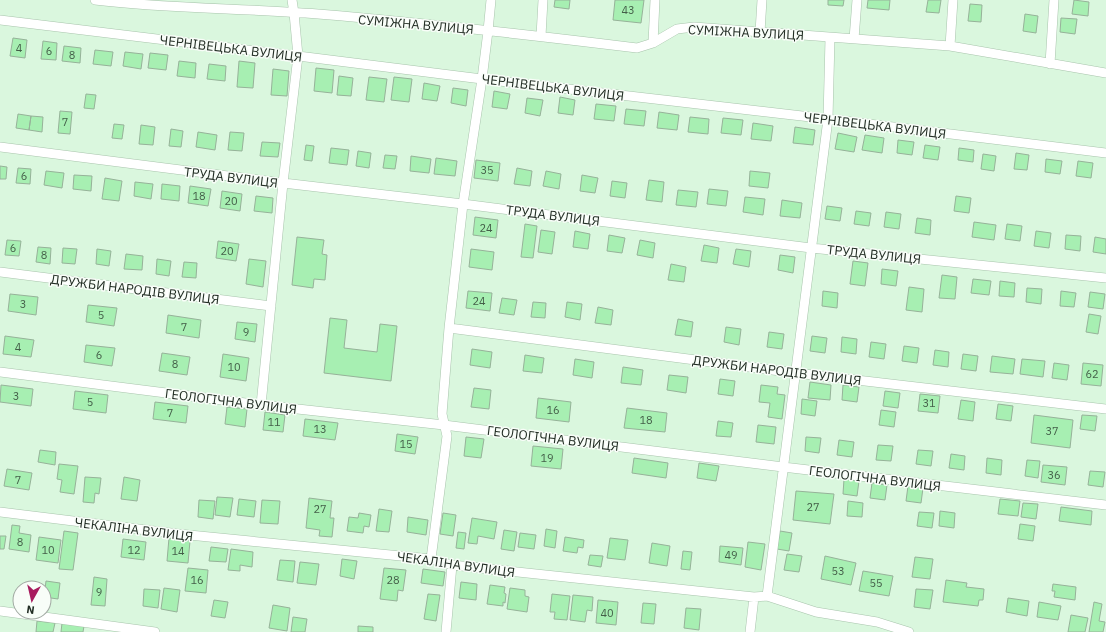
<svg xmlns="http://www.w3.org/2000/svg" width="1106" height="632" font-family="'IBM Plex Sans',sans-serif">
<style>
.building{fill:#a7efb2;stroke:#96b299}
.lines{fill:none;stroke-linecap:round;stroke-linejoin:round}
.minor-casing{stroke:#a8c4ac;stroke-width:10}
.minor{stroke:#fff;stroke-width:9}
.labels{text-anchor:middle;stroke-width:3;stroke-linejoin:round;paint-order:stroke}
.number-label{font-size:11px;fill:#435e48}
.street-label{font-size:13px;fill:#222d24;stroke:#f8fdf8}
</style>
<rect width="100%" height="100%" fill="#daf7de"/>
<path class="building" d="M555,0H570L569,9L554,7Z
M615,0H644L641,23L613,20Z
M828,0H844L843,6L828,5Z
M868,0H890L889,10L867,8Z
M928,0H941L939,13L926,12Z
M1074,0L1089,2L1088,16L1072,14Z
M970,4L982,5L981,22L968,21Z
M1025,14L1038,16L1036,33L1023,31Z
M1061,18L1077,19L1075,34L1060,32Z
M13,38L27,40L25,58L10,56Z
M43,41L57,43L56,60L41,59Z
M64,46L81,48L80,63L62,61Z
M95,50L113,52L111,66L93,64Z
M125,52L143,54L141,69L123,66Z
M150,53L168,55L166,70L148,68Z
M179,61L196,63L195,78L177,76Z
M239,61L255,63L253,88L237,87Z
M209,64L226,66L225,81L207,79Z
M316,68L334,70L332,93L314,91Z
M273,69L289,71L287,96L271,95Z
M339,76L353,78L351,96L337,95Z
M369,77L387,79L384,102L366,100Z
M394,77L412,79L409,102L391,100Z
M424,83L440,86L437,101L422,99Z
M453,88L468,90L466,106L451,103Z
M494,91L510,94L507,109L492,107Z
M86,94L96,95L94,109L84,108Z
M560,97L575,100L573,115L558,113Z
M527,98L543,100L540,116L525,113Z
M596,104L616,106L614,121L594,119Z
M626,109L646,111L644,126L624,124Z
M60,111L72,112L70,134L58,133Z
M659,112L679,115L677,130L657,128Z
M18,114L31,116L29,130L16,128Z
M31,116L43,117L42,132L29,130Z
M690,117L709,119L708,134L688,132Z
M723,118L743,120L741,135L721,133Z
M753,123L773,126L771,141L751,139Z
M114,124L124,125L122,139L112,138Z
M141,125L155,127L153,145L139,144Z
M795,127L815,130L813,145L793,143Z
M171,129L183,131L181,147L169,146Z
M198,132L217,135L215,150L196,147Z
M230,132L244,133L242,151L228,150Z
M838,133L857,137L854,152L835,149Z
M865,135L884,138L882,153L862,150Z
M898,140L914,142L912,155L897,153Z
M262,142L280,143L278,157L260,156Z
M306,145L314,146L312,161L304,160Z
M925,145L940,147L938,160L923,158Z
M331,148L349,150L347,165L329,163Z
M959,148L974,150L973,162L958,160Z
M358,151L371,153L369,168L356,166Z
M1016,153L1029,155L1027,170L1014,169Z
M983,154L996,156L994,171L981,169Z
M385,155L397,156L395,169L383,168Z
M411,156L431,159L429,173L410,171Z
M436,158L457,161L455,176L434,174Z
M1046,159L1062,161L1060,174L1045,172Z
M476,160L500,163L498,181L474,178Z
M1078,161L1093,163L1091,178L1076,176Z
M0,166L7,167L6,179H0Z
M18,168L31,169L30,184L16,183Z
M517,168L532,171L530,186L514,184Z
M46,171L64,173L62,188L44,185Z
M546,171L561,174L559,189L543,186Z
M750,171L770,173L768,188L749,186Z
M74,175L92,176L91,191L73,189Z
M582,175L598,178L595,193L580,191Z
M105,178L122,181L119,201L102,199Z
M649,180L664,182L662,202L646,200Z
M612,181L627,183L625,198L610,196Z
M135,182L153,184L151,199L134,196Z
M162,184L180,186L179,201L161,199Z
M190,186L211,189L208,206L188,203Z
M709,189L728,191L726,206L707,204Z
M678,190L698,192L696,207L676,205Z
M222,191L242,194L240,211L220,208Z
M256,196L273,198L272,213L254,211Z
M956,196L971,198L969,213L954,211Z
M745,197L765,199L763,215L743,212Z
M782,200L802,203L800,218L780,216Z
M827,206L842,208L840,221L825,219Z
M856,211L871,213L869,226L854,224Z
M886,212L901,214L899,229L884,227Z
M475,217L498,220L496,238L473,235Z
M917,218L931,220L930,235L915,233Z
M974,222L996,225L994,240L972,237Z
M525,224L537,226L533,258L521,257Z
M1007,224L1022,226L1020,241L1005,239Z
M541,230L555,232L552,254L538,252Z
M575,231L590,234L588,249L573,247Z
M1036,231L1051,233L1049,248L1034,246Z
M609,235L625,238L622,253L607,251Z
M1066,235L1081,236L1080,251L1065,249Z
M297,237L324,240L322,254L327,255L325,280L314,279L313,288L292,285Z
M1095,237L1106,239V254L1093,252Z
M7,240L21,241L19,256L5,255Z
M640,240L655,243L653,258L637,255Z
M218,241L239,244L236,261L216,258Z
M704,245L719,248L717,263L701,261Z
M38,247L51,248L50,264L36,262Z
M63,248L77,249L75,264L62,263Z
M97,249L111,251L109,266L96,264Z
M471,249L494,252L492,270L469,267Z
M736,249L751,251L749,267L733,264Z
M126,254L143,256L142,270L124,269Z
M780,255L795,257L793,273L778,270Z
M157,259L171,261L169,276L156,274Z
M249,259L266,261L263,287L246,284Z
M853,261L868,263L865,286L850,284Z
M184,262L197,263L196,278L182,277Z
M671,264L686,267L684,282L668,280Z
M882,269L898,271L896,286L881,284Z
M942,275L957,277L955,299L939,298Z
M973,279L991,281L989,295L971,293Z
M1000,281L1015,283L1014,297L999,296Z
M909,287L924,289L922,312L906,310Z
M1027,288L1042,289L1041,304L1026,302Z
M468,291L492,293L490,311L466,308Z
M823,291L838,293L837,308L822,306Z
M1061,291L1076,293L1074,307L1060,306Z
M1090,292L1105,294L1103,309L1088,307Z
M10,294L38,297L36,315L8,311Z
M502,298L517,300L514,315L499,313Z
M533,302L546,303L545,318L531,317Z
M567,302L582,304L580,320L565,317Z
M88,305L117,308L114,326L86,322Z
M598,307L613,310L611,325L595,323Z
M1089,314L1101,316L1098,334L1086,332Z
M168,315L201,320L199,338L166,333Z
M330,318L347,320L344,348L377,352L380,324L397,326L391,381L324,373Z
M678,319L693,322L691,337L675,335Z
M237,322L257,324L255,342L235,339Z
M726,327L741,329L739,345L724,342Z
M769,332L784,334L782,349L767,347Z
M5,336L34,340L31,357L3,354Z
M812,336L827,338L825,353L810,351Z
M842,337L857,339L856,354L841,352Z
M871,342L886,344L884,359L869,357Z
M86,345L115,348L112,366L84,362Z
M904,346L919,348L917,363L902,361Z
M472,349L492,352L490,368L470,365Z
M935,350L949,352L948,367L933,365Z
M162,353L190,357L187,375L159,371Z
M223,354L249,358L246,381L220,377Z
M963,354L978,356L976,371L961,369Z
M525,355L544,358L542,373L523,371Z
M992,356L1015,359L1013,374L990,372Z
M575,359L594,362L592,378L573,375Z
M1022,359L1045,361L1043,377L1020,374Z
M1054,363L1069,365L1067,380L1052,378Z
M1083,363L1103,365L1101,386L1081,384Z
M623,367L643,370L641,385L621,383Z
M669,375L688,377L686,393L667,390Z
M720,379L735,381L733,396L718,394Z
M810,382L831,385L830,400L808,398Z
M1,385L33,389L31,406L0,402Z
M761,385L778,387L777,394L785,395L782,419L768,417L770,403L759,402Z
M843,385L859,387L857,402L842,400Z
M474,388L491,390L489,409L471,407Z
M75,391L108,395L106,413L73,409Z
M885,391L900,393L898,408L883,406Z
M920,394L940,396L938,413L918,411Z
M538,398L571,402L569,422L536,418Z
M802,399L817,401L815,416L801,414Z
M961,400L975,402L973,421L958,419Z
M155,402L188,406L186,423L153,419Z
M998,404L1013,406L1011,421L996,419Z
M227,407L247,409L245,427L225,424Z
M627,408L667,413L665,432L624,428Z
M881,410L896,412L894,427L879,425Z
M265,412L285,415L283,432L263,430Z
M1034,415L1073,420L1070,448L1031,443Z
M1082,415L1097,416L1095,431L1080,429Z
M305,419L338,423L335,440L303,436Z
M718,421L733,423L731,437L716,436Z
M758,425L776,427L774,444L756,442Z
M397,434L418,437L415,454L395,451Z
M466,437L484,439L481,458L464,456Z
M806,437L821,438L819,453L805,451Z
M839,440L854,442L852,457L837,455Z
M878,445L893,446L891,461L876,460Z
M533,446L563,449L561,469L531,466Z
M40,450L56,452L55,465L38,462Z
M918,450L933,451L931,466L916,464Z
M951,454L965,456L964,470L949,468Z
M634,458L668,463L666,478L632,473Z
M987,458L1002,460L1001,475L986,473Z
M1027,460L1040,461L1038,478L1025,476Z
M699,463L719,466L716,481L697,478Z
M59,464L78,466L74,494L60,492L62,480L57,479Z
M1043,465L1067,467L1065,485L1041,482Z
M7,469L32,473L29,490L4,486Z
M1090,471L1105,472L1103,487L1088,485Z
M85,477L101,478L99,494L95,493L94,503L83,502Z
M124,477L140,480L137,501L121,499Z
M844,479L859,481L857,496L843,494Z
M872,483L887,485L885,500L870,498Z
M908,486L923,488L921,503L906,501Z
M796,491L834,494L830,524L793,520Z
M217,497L233,498L230,517L215,515Z
M309,498L332,501L330,518H334L332,537L319,536L320,530L306,528Z
M239,499L256,501L254,517L237,515Z
M1000,499L1020,501L1018,516L998,514Z
M199,500L215,501L213,519L198,517Z
M262,500L280,501L278,524L260,523Z
M848,501L863,503L862,517L847,516Z
M1023,503L1038,504L1036,519L1021,517Z
M1061,507L1092,511L1091,525L1059,521Z
M379,509L392,511L389,532L376,531Z
M940,511L955,513L954,528L939,526Z
M919,512L934,513L932,528L917,526Z
M359,513L371,515L369,527L364,526L363,533L347,531L349,517L358,518Z
M443,513L456,515L453,536L440,534Z
M408,517L428,520L426,535L407,532Z
M472,518L497,522L494,539L478,536L477,544L468,543Z
M1020,524L1035,526L1033,541L1018,539Z
M12,525L20,526L19,533L31,535L29,552L9,549Z
M546,529L557,531L555,548L544,546Z
M504,530L517,532L514,551L501,549Z
M64,531L78,533L73,570L59,569Z
M780,531L792,533L789,551L777,549Z
M458,532L466,533L464,549L456,548Z
M520,533L536,535L534,549L518,547Z
M0,536H6L4,549H0Z
M39,537L61,540L58,563L36,560Z
M565,537L584,540L583,548L578,547L577,553L563,551Z
M169,538L190,541L188,563L167,561Z
M610,538L628,540L625,560L607,558Z
M123,539L146,542L144,560L121,557Z
M748,542L765,544L761,570L745,567Z
M652,543L670,546L667,566L649,563Z
M720,546L743,548L741,565L719,562Z
M211,547L228,549L226,562L209,561Z
M231,549L253,552L252,567L240,565V571L228,570Z
M683,551L692,552L690,570L681,569Z
M787,554L802,556L799,572L784,570Z
M590,555L603,556L601,567L588,565Z
M825,556L856,563L851,585L821,579Z
M915,557L933,559L930,579L912,577Z
M342,559L357,561L354,579L340,576Z
M280,560L295,561L293,582L277,580Z
M300,562L319,564L316,585L297,583Z
M188,568L208,570L206,593L185,591Z
M384,568L406,570L403,591L398,590L397,601L380,599Z
M423,569L445,572L443,586L421,583Z
M863,571L893,576L889,596L859,591Z
M94,577L107,579L105,606L91,605Z
M946,580L967,583L966,587L984,589L983,600H979L978,606L943,602Z
M46,581L60,583L58,599L44,597Z
M461,582L477,584L476,600L459,598Z
M1053,584L1076,587L1075,600L1054,597L1055,591H1052Z
M490,585L505,587L504,593L506,594L505,603L503,602V606L487,604Z
M164,588L180,590L177,612L161,609Z
M510,588L525,590V596L529,597L527,612L507,609Z
M144,589L160,590L158,608L143,606Z
M916,589L933,590L930,609L914,607Z
M428,594L440,595L436,621L424,619Z
M552,594L570,596L567,620L554,619L555,612H550Z
M573,595L593,597L592,611L587,610L585,622L570,620Z
M1008,598L1029,601L1027,616L1006,612Z
M214,600L228,602L225,618L211,616Z
M598,600L618,602L616,625L596,623Z
M1039,602L1061,606L1058,620L1037,617Z
M1094,602L1102,604L1099,621L1105,622L1103,632H1089Z
M643,603L656,604L654,624L641,623Z
M273,605L290,608L287,631L269,628Z
M686,608L701,609L699,630L684,628Z
M1071,615L1088,618L1085,632H1068Z
M293,617L307,619L305,632H291Z
M37,621L55,623L53,632H36Z
M62,623L84,626L83,632H61Z
M358,626L373,627V632H358Z"/>
<g class="lines">
<defs>
<path id="minor" d="M95,0C169,9 244,8 318,14C425,23 531,35 637,48L653,43L677,29L694,27L950,46L1106,73
M0,20L298,56L482,79L828,119L1106,153
M760,32L762,0
M541,36L543,0
M854,39L857,0
M653,43L655,0
M950,46L953,0
M1050,64L1054,0
M0,147L283,183L463,204L811,248L1106,278
M0,272L271,306
M449,328L796,373L1106,409
M0,372L261,405L444,425L783,467L1106,505
M261,405L283,183L298,56L294,13L292,0
M0,512L179,534L431,559L452,565L754,597L767,596L816,612L877,622L909,632
M431,559L447,436L442,414L449,328L463,204L482,79L488,31L491,0
M767,596L828,119L830,38
M0,611L155,632
M446,632L452,565
M750,632L754,597"/>
</defs>
<use href="#minor" class="minor-casing"/>
<use href="#minor" class="minor"/>
</g>
<g class="labels">
<g class="number-label">
<text x="628" y="14">43</text>
<text x="19" y="52">4</text>
<text x="49" y="55">6</text>
<text x="72" y="59">8</text>
<text x="65" y="126">7</text>
<text x="487" y="174">35</text>
<text x="24" y="180">6</text>
<text x="199" y="200">18</text>
<text x="231" y="205">20</text>
<text x="486" y="232">24</text>
<text x="13" y="252">6</text>
<text x="227" y="255">20</text>
<text x="44" y="259">8</text>
<text x="479" y="305">24</text>
<text x="23" y="308">3</text>
<text x="101" y="319">5</text>
<text x="184" y="331">7</text>
<text x="246" y="336">9</text>
<text x="18" y="351">4</text>
<text x="99" y="359">6</text>
<text x="175" y="368">8</text>
<text x="234" y="371">10</text>
<text x="1092" y="378">62</text>
<text x="16" y="400">3</text>
<text x="90" y="406">5</text>
<text x="929" y="407">31</text>
<text x="553" y="414">16</text>
<text x="170" y="417">7</text>
<text x="646" y="424">18</text>
<text x="274" y="426">11</text>
<text x="320" y="433">13</text>
<text x="1052" y="435">37</text>
<text x="406" y="448">15</text>
<text x="547" y="462">19</text>
<text x="1054" y="479">36</text>
<text x="18" y="484">7</text>
<text x="813" y="511">27</text>
<text x="320" y="513">27</text>
<text x="20" y="546">8</text>
<text x="48" y="554">10</text>
<text x="134" y="554">12</text>
<text x="178" y="555">14</text>
<text x="731" y="559">49</text>
<text x="838" y="575">53</text>
<text x="197" y="584">16</text>
<text x="393" y="584">28</text>
<text x="876" y="587">55</text>
<text x="99" y="596">9</text>
<text x="607" y="617">40</text>
</g>
<g class="street-label">
<text transform="translate(416 24) rotate(5)" y="5">СУМІЖНА ВУЛИЦЯ</text>
<text transform="translate(746 32) rotate(3)" y="5">СУМІЖНА ВУЛИЦЯ</text>
<text transform="translate(231 48) rotate(7)" y="5">ЧЕРНІВЕЦЬКА ВУЛИЦЯ</text>
<text transform="translate(553 87) rotate(7)" y="5">ЧЕРНІВЕЦЬКА ВУЛИЦЯ</text>
<text transform="translate(875 125) rotate(7)" y="5">ЧЕРНІВЕЦЬКА ВУЛИЦЯ</text>
<text transform="translate(231 177) rotate(7)" y="5">ТРУДА ВУЛИЦЯ</text>
<text transform="translate(553 215) rotate(7)" y="5">ТРУДА ВУЛИЦЯ</text>
<text transform="translate(874 254) rotate(6)" y="5">ТРУДА ВУЛИЦЯ</text>
<text transform="translate(135 289) rotate(7)" y="5">ДРУЖБИ НАРОДІВ ВУЛИЦЯ</text>
<text transform="translate(777 370) rotate(7)" y="5">ДРУЖБИ НАРОДІВ ВУЛИЦЯ</text>
<text transform="translate(231 401) rotate(7)" y="5">ГЕОЛОГІЧНА ВУЛИЦЯ</text>
<text transform="translate(553 438) rotate(7)" y="5">ГЕОЛОГІЧНА ВУЛИЦЯ</text>
<text transform="translate(875 478) rotate(7)" y="5">ГЕОЛОГІЧНА ВУЛИЦЯ</text>
<text transform="translate(134 529) rotate(7)" y="5">ЧЕКАЛІНА ВУЛИЦЯ</text>
<text transform="translate(456 564) rotate(8)" y="5">ЧЕКАЛІНА ВУЛИЦЯ</text>
</g>
</g>
<g transform="translate(32 600) rotate(188)"><circle r="19" fill="#f8fdf8" stroke="#a2aaa3"/>
<path d="M0-3L7 15L0 10L-7 15Z" fill="#a71b5e"/>
<text y="-6" font-size="11" font-weight="bold" text-anchor="middle" fill="#222d24">N</text>
</g>
</svg>
